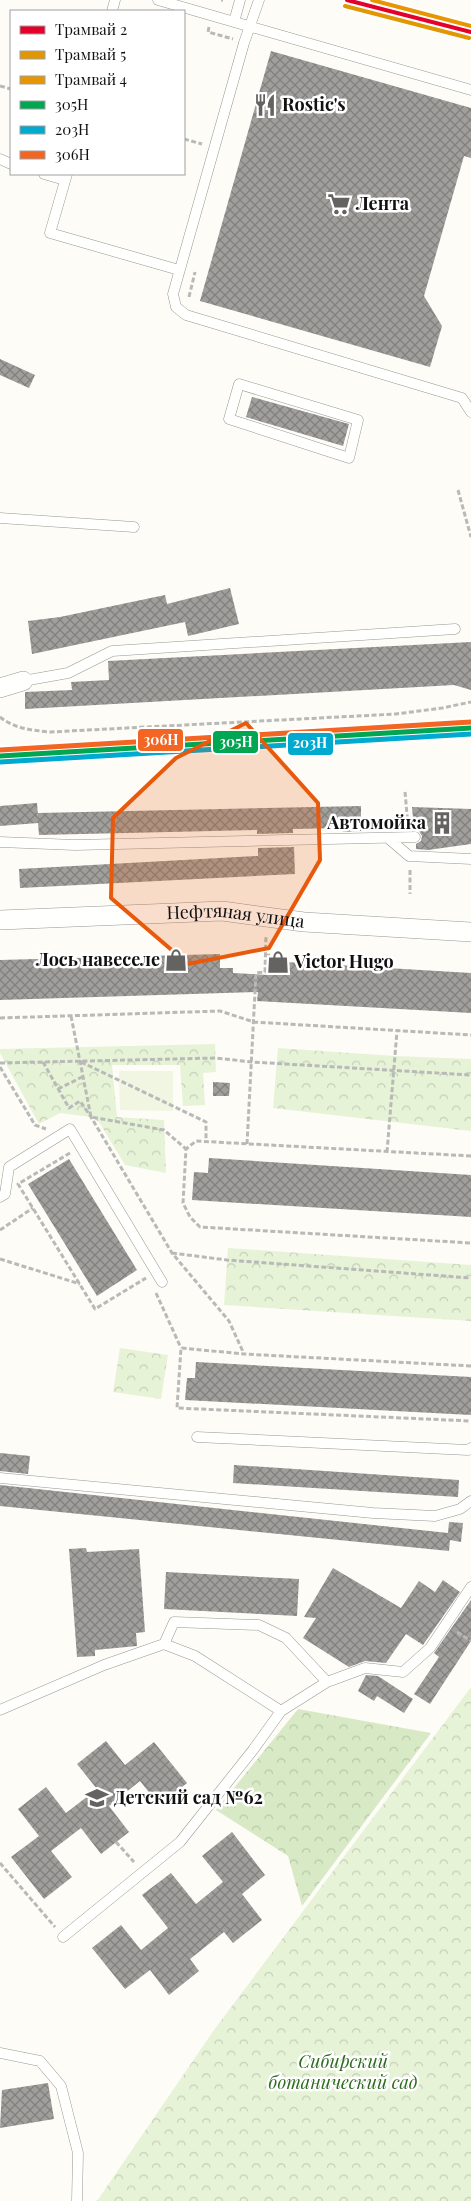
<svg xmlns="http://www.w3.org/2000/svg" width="471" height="2201" font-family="'Playfair Display',serif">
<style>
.forest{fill:url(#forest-crowns)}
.park{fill:url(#park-crowns)}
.pitch{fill:#f0f6e1}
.building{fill:url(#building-cross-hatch)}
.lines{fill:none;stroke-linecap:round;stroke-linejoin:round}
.lane-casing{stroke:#979795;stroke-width:11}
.street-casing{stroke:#979795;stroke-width:20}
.path{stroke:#b9b9b8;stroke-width:3;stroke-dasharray:5 2.5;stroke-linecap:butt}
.lane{stroke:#fffffe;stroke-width:10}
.street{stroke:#fffffe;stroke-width:19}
.rail-1-casing{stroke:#fff;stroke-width:9}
.rail-2-casing{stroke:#fff;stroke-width:9}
.rail-3-casing{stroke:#fff;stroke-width:9}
.rail-1{stroke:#00a651;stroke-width:5}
.rail-2{stroke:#00a9ce;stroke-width:5}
.rail-3{stroke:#f26522;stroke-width:5}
.tram-1-casing{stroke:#fff;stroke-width:8}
.tram-2-casing{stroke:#fff;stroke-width:8}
.tram-3-casing{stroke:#fff;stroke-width:8}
.tram-1{stroke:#e4002b;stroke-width:4}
.tram-2{stroke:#e09702;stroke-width:4}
.tram-3{stroke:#e79602;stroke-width:4}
.marked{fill:#e8590c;fill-opacity:0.2;stroke:#e8590c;stroke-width:4;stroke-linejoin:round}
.labels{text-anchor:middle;stroke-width:5;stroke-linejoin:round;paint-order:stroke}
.poi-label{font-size:18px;font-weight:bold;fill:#111;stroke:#fff;text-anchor:start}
.street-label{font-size:18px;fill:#111;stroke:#fff}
.park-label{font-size:18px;font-style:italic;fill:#2f6b1f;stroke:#fff}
.line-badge{stroke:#fff;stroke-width:2}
.badge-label{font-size:14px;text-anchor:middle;font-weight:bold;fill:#fff}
</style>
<defs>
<pattern id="forest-crowns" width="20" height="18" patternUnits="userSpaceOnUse" patternTransform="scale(1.25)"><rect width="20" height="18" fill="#d8eac5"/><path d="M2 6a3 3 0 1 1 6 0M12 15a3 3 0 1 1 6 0" fill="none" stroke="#b8c8a8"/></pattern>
<pattern id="park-crowns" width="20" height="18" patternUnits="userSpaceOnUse" patternTransform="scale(1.25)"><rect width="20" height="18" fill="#e7f3d7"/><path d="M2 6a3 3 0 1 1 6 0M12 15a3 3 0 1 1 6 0" fill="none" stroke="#c5cfb8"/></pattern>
<pattern id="building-cross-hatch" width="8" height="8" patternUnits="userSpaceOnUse" patternTransform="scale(1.25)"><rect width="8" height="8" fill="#a19f9c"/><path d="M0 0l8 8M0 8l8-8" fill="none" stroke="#82807e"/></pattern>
</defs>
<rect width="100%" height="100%" fill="#fdfcf7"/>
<path class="forest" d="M298,1709L431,1733L302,1906L288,1856L216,1810Z"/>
<path class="park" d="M215,1044L216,1072L203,1073L205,1105L183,1106L180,1065H112L117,1117L164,1120L166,1173L125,1165L99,1122L91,1117L60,1113L39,1124L0,1053V1049Z
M278,1048L395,1056L471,1059V1131L273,1108Z
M228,1248L471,1265V1321L224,1305Z
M120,1348L168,1355L161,1399L113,1392Z
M471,1687V2201H97L214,2030Z"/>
<path class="pitch" d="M119,1071H173V1111L120,1110Z"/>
<path class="building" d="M271,51L471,108V158L464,156L424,296L442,326L430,367L200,301Z
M0,359L35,375L29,388L0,375Z
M252,397L349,424L343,446L246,417Z
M230,588L239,624L188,636L185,622L32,654L28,621L60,617L165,595L167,604Z
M471,642V690L454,685L25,709V692L72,690L71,682L109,680L108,661Z
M37,803L38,816V813L361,806V831L343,832V828L293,829V833L257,834V830L39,835L38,823L0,826V806Z
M412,807L471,809V844L428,850L416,849V844L421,841L422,836L419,831L414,830Z
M294,847L295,874L20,888L19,869L258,856V848Z
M220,954V968H233V973L268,975L269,961L471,973V1013L257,1001L258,992L0,1000V960Z
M213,1082L230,1083L229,1096H213Z
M209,1158L471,1175V1217L192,1200L194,1172L208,1173Z
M69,1159L137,1270L97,1296L28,1184Z
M196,1362L471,1377V1415L185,1400L187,1378H195Z
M0,1453L30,1456L28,1474L0,1471Z
M234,1465L459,1480L458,1497L233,1483Z
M0,1485L448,1533L449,1522L463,1523L461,1542L450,1540L449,1551L0,1506Z
M86,1548L87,1552L139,1549L145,1632L136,1633L137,1646L95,1650V1656L77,1657L69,1549Z
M333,1568L401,1608L419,1581L435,1592L443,1580L460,1592L423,1645L406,1634L386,1663L365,1661L349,1667L303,1638L316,1618L304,1617Z
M166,1572L299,1579L297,1616L164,1609Z
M471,1600V1641L430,1704L414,1694L439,1657L434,1653Z
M366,1675L378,1676L413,1699L404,1713L377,1696L374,1701L358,1691Z
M106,1741L125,1765L154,1742L187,1783L159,1805L140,1781L109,1806L129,1832L101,1854L81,1828L51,1851L72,1877L44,1899L11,1857L39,1836L18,1809L46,1787L66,1813L97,1789L77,1764Z
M232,1832L265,1875L242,1894L262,1920L233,1943L224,1932L190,1959L199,1971L169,1995L150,1970L125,1989L92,1948L121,1925L141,1950L168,1928L142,1895L171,1873L196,1904L223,1882L202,1856Z
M48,2083L54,2119L0,2128L2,2090Z"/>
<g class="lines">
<defs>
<path id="lane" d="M158,0L471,90
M259,0L244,43L173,294L176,307L186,315L462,398L471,412
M112,11L115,0
M234,22L240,0
M0,159L11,164
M44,174L65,180
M67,174L50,233L179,270
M239,384L358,420L349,458L229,419Z
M0,518L134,527
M23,681L68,673L112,651L455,629
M388,838L409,856L471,859
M0,842L75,845L415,837
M0,1197L5,1194L9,1167L70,1129L162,1282
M197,1437L468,1450L471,1448
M0,1478L373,1513L435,1516L460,1509L471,1501
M164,1644L174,1622L259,1625L286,1638L327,1682L365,1668L403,1672L430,1648L471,1587
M0,1710L104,1665L164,1644L195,1656L281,1711
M63,1937L180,1842L253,1750L281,1711L327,1682
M0,2053L40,2061L61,2086L78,2153L77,2201"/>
<g id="street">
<path d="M0,688L23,681"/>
<path id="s1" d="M0,920L222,911L304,922L471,932"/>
</g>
</defs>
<use href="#lane" class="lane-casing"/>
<use href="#street" class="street-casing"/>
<path class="path" d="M221,0H223
M209,27L208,32L233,39
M0,86L11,89
M184,139L202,144
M189,297L195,272
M458,490L471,537
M0,717C15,729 31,730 50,732L396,714L442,708L471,702
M405,792L408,826
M410,870V894
M265,955L279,956L278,962
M71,1016L91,1117L164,1130L186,1149
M0,1018L220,1011L254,1022L471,1035
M43,1062L69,1108L80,1101L91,1117L172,1253L229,1321L244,1354
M81,1062L206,1122V1142
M0,1063L216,1058L252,1062L471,1075
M0,1067L35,1125L46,1129
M58,1089L82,1077
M247,1144L256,973L265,972L266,935
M387,1152L397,1031
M70,1153L18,1184L95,1309L146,1278
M471,1156L196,1141L186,1149L183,1203L190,1217L200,1227L471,1243
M0,1230L33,1208
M172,1253L227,1260L471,1278
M0,1259L80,1284
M156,1293L181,1348
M471,1366L244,1354L181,1348L177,1408L471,1421
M457,1632L471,1641
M116,1842L134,1862
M0,1863L55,1927"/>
<use href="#lane" class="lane"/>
<use href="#street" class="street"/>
<defs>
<path id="rail-1" d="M0,756L471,728"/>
<path id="rail-2" d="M0,762L471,734"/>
<path id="rail-3" d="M0,750L471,722"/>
</defs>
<use href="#rail-1" class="rail-1-casing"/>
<use href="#rail-2" class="rail-2-casing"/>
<use href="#rail-3" class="rail-3-casing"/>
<use href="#rail-1" class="rail-1"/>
<use href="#rail-2" class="rail-2"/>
<use href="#rail-3" class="rail-3"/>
<defs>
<path id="tram-1" d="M347,0L471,32"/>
<path id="tram-2" d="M345,6L469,38"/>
<path id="tram-3" d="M372,0L471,26"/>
</defs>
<use href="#tram-1" class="tram-1-casing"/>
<use href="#tram-2" class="tram-2-casing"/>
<use href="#tram-3" class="tram-3-casing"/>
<use href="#tram-1" class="tram-1"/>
<use href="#tram-2" class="tram-2"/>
<use href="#tram-3" class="tram-3"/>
</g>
<path class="marked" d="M246,723L318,803L320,860L269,948L188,964L111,898L113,818L176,758Z"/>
<defs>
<symbol id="restaurant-bare" viewBox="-9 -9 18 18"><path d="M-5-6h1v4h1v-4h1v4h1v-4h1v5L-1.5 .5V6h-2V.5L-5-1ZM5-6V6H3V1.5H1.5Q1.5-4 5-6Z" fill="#646362" stroke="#fff" stroke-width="2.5" paint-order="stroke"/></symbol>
<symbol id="supermarket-bare" viewBox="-9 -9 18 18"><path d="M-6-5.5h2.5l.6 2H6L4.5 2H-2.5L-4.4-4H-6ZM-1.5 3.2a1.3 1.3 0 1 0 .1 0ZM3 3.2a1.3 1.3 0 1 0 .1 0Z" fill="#646362" stroke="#fff" stroke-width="2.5" paint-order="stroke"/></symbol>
<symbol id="building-bare" viewBox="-9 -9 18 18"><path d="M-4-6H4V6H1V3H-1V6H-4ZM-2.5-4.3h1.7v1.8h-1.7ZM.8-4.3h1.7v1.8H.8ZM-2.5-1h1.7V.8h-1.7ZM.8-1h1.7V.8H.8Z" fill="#646362" stroke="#fff" stroke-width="2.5" paint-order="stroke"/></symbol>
<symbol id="shop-bare" viewBox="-9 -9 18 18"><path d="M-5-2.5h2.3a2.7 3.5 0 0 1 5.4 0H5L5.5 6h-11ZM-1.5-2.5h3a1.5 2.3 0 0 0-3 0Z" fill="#646362" stroke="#fff" stroke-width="2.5" paint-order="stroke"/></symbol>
<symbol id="school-bare" viewBox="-9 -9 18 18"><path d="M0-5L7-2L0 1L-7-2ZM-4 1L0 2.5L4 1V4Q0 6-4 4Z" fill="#646362" stroke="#fff" stroke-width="2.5" paint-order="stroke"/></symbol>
</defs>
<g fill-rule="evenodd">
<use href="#restaurant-bare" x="249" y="89" width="32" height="32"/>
<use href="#supermarket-bare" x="323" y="188" width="32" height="32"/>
<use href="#building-bare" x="426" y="807" width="32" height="32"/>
<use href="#shop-bare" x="160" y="944" width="32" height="32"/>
<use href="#shop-bare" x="262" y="946" width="32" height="32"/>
<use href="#school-bare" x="81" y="1782" width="32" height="32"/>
</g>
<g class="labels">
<g class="poi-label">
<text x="282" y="111">Rostic's</text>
<text x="356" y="210">Лента</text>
<text x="426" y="829" text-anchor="end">Автомойка</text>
<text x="160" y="966" text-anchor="end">Лось навеселе</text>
<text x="294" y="968">Victor Hugo</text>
<text x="114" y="1804">Детский сад №62</text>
</g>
<g class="street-label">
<text dy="6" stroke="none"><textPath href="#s1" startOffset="236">Нефтяная улица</textPath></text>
</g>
<g class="park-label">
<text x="343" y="2068">Сибирский<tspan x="343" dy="21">ботанический сад</tspan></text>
</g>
</g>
<g class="line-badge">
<rect x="137" y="728" width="47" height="24" rx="5" fill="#f26522"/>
<rect x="212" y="730" width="47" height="24" rx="5" fill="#00a651"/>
<rect x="287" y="732" width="47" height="24" rx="5" fill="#00a9ce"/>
</g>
<g class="badge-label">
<text x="161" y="745">306Н</text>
<text x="236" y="747">305Н</text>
<text x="310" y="748">203Н</text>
</g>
<rect x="10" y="10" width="175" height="165" fill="#ffffff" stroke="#a0a0a0"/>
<rect x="20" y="26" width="25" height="8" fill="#e4002b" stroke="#a0a0a0"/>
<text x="55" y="35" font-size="15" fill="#111111">Трамвай 2</text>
<rect x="20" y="51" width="25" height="8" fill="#e09702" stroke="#a0a0a0"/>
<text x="55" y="60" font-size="15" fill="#111111">Трамвай 5</text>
<rect x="20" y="76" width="25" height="8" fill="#e79602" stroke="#a0a0a0"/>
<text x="55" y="85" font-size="15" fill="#111111">Трамвай 4</text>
<rect x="20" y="101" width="25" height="8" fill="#00a651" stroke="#a0a0a0"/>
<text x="55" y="110" font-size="15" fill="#111111">305Н</text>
<rect x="20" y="126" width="25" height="8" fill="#00a9ce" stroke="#a0a0a0"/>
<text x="55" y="135" font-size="15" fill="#111111">203Н</text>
<rect x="20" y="151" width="25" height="8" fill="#f26522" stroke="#a0a0a0"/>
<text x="55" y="160" font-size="15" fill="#111111">306Н</text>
</svg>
